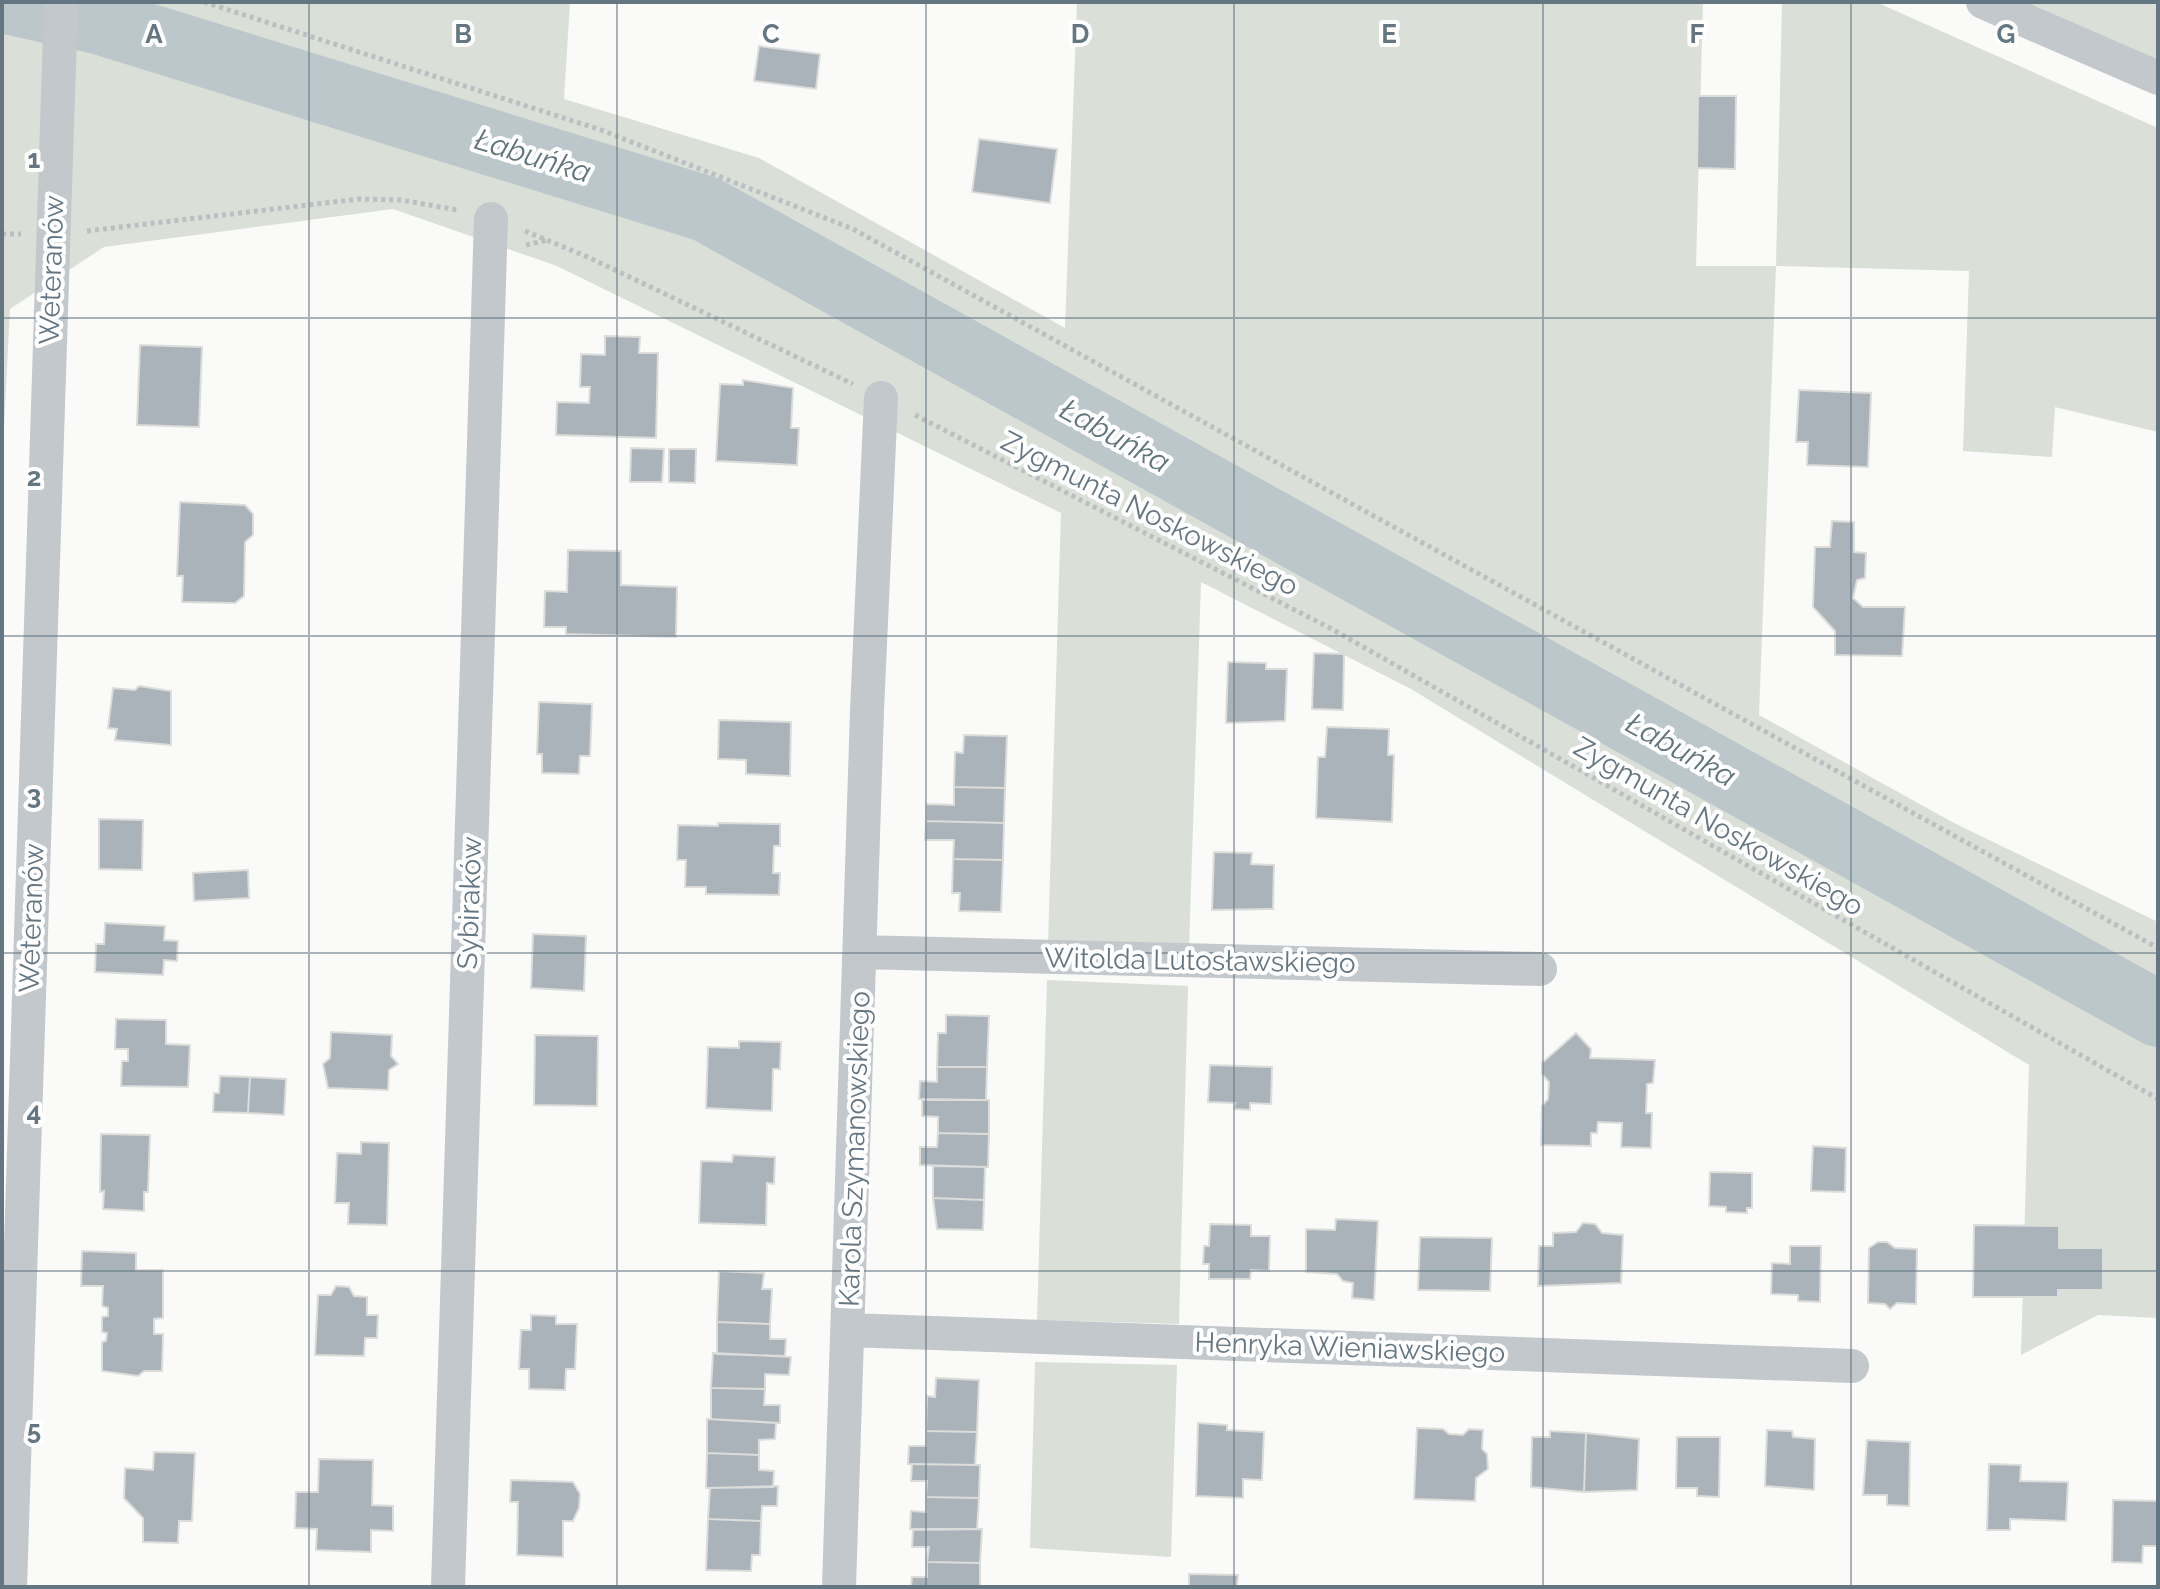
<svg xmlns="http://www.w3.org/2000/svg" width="2160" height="1589" font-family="Raleway,sans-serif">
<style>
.green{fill:#dadfd7}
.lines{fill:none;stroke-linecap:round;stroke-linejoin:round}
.river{stroke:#bbc7cb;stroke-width:66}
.building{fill:#aab3b9;stroke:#dcdcda;stroke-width:2}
.path{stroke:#bbbfc2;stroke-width:5;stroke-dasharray:4 4;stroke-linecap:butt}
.street{stroke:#c3c8cc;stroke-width:34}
.grid{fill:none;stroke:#657683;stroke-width:2;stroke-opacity:0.55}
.labels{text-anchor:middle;stroke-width:8;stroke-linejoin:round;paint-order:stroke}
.street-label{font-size:28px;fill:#657683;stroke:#fff}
.water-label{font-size:30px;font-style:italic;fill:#60757c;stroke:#fff}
.grid-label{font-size:26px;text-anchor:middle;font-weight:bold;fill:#657683;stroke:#fff;stroke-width:8;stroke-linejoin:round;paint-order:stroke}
</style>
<rect width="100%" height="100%" fill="#fafaf8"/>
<path class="green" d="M2,2H570L564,99L759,158L1065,328L1077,2H1703L1696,266H1776L1782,2H1876L2158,128V432L2055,407L2052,457L1963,451L1969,271L1776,266L1759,715L1954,823L2158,922V1318L2098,1315L2021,1355L2029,1065L1411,689L1201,582L1189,948L1048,944L1061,513L557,266L393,209L104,247L10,309L2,467Z
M2022,2H2158V60Z
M1047,980L1188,986L1179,1324L1037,1320Z
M1035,1362L1177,1365L1171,1557L1030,1548Z"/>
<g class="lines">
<path class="river" d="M11,2L98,21L706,209L2158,1014"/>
</g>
<path class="building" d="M759,46L820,54L816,89L754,81Z
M1698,96H1736L1735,169L1697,168Z
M979,139L1057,149L1050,203L972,192Z
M605,336L640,337L639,353H658L656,438L556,435L557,402L589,403L590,387H580L581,354L605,355Z
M140,345L202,347L199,427L137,425Z
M743,380L793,388L791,428H799L797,465L716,461L720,384L743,385Z
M1799,390L1871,393L1868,467L1807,465L1808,442H1796Z
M631,448L664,449L662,482H630Z
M669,449H696L695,483L669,482Z
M180,502L245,505L253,514V535L245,542L244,596L235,603L182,602L183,576H177Z
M1832,521L1854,522V552L1866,553L1865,578L1857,580L1853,598L1863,607H1905L1902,656L1835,655V631L1813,607L1815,547H1830Z
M568,550L621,551V585L677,587L676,637L566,634V627H544L545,591L567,592Z
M1314,653L1344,654L1343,710L1312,709Z
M1228,662L1266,663V669H1287L1285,721L1226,723Z
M139,686L171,691V745L115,740L117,729L108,728L113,688L135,690Z
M539,702L592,704L590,756H580L579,774L542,773V754H537Z
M719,720L791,722L790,776L746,774V760L718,759Z
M1327,727L1389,729L1388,755H1394L1392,822L1316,818L1318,757H1325Z
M964,735L1007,736L1005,788L954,787L955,752L963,753Z
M954,787L1005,788L1004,823L926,821V804L954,805Z
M99,819L143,820L142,870L99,869Z
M926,821L1004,823L1003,860L953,859L954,840H925Z
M718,823L780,824V846H774L773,873H780L779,895L706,894V887H685L686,860H677L678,825L718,826Z
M1214,852L1252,853L1251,864L1274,865L1273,909L1212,910Z
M953,859L1003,860L1001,912L959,911L960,893H952Z
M248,870L249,898L194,901L193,873Z
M105,923L165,926L164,940L178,941L177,961L164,960L163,975L95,972L96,944H104Z
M533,934L586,936L584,991L531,988Z
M946,1015L989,1016L987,1067H937L938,1033H946Z
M116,1019L166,1020V1044L190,1045L188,1087L121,1086L122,1061H128V1049H115Z
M331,1032L392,1035L391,1056L398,1064L389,1070L388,1090L328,1088L323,1064L330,1058Z
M1576,1033L1591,1049L1590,1058L1655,1060L1653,1083L1647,1084L1646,1113H1652L1651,1148L1621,1147L1622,1123L1598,1122L1597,1133H1591V1146L1541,1145L1542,1106L1548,1099L1549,1082L1542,1074V1063Z
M535,1035L598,1036L597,1106L534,1105Z
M739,1041L781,1042L780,1069H773L772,1111L706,1108L708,1047L739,1048Z
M1210,1065L1272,1067L1271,1104L1250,1103V1110L1234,1109L1235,1103L1208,1102Z
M937,1067H987L986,1100L919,1099L920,1081L937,1082Z
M220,1076L250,1077L248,1113L213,1112L214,1093H219Z
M250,1077L286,1079L284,1115L248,1113Z
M922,1100H989V1134L938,1133V1117L922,1116Z
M938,1133L989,1134L988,1167L920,1165V1147H937Z
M101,1134L150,1135L148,1192H144V1211L103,1209L104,1191L100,1192Z
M361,1142L389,1143L387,1225L348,1224L349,1203H335L337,1153L361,1154Z
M1813,1146L1846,1148L1845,1192L1811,1191Z
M733,1155L775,1157L774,1184L767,1183L766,1225L699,1223L701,1161L732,1162Z
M933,1166L985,1167L984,1200L933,1198Z
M1710,1172L1752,1173V1208H1747V1213L1726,1212V1207L1709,1206Z
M933,1198L984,1200L983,1230L937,1229Z
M1336,1219L1378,1221L1374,1300L1352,1298L1353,1283L1343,1281L1337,1274L1306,1272V1229L1335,1230Z
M1583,1223L1595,1224L1602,1233L1623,1235L1621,1283L1538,1286L1539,1246H1553V1233L1576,1232Z
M1210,1224L1251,1225V1236H1270L1269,1271L1251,1270L1250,1279H1209V1264H1203L1204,1246H1209Z
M1974,1225L2059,1226V1248H2103V1290H2058V1297H1973Z
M1420,1237L1492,1238L1490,1291L1418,1290Z
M1878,1242H1887L1895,1248L1917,1249L1916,1304L1897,1303L1890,1309L1885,1304L1868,1303L1869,1248Z
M1790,1246H1821L1820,1302L1798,1301V1295L1771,1294L1772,1263L1790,1264Z
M82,1251L136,1253V1270H163V1318L154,1319V1334H163L162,1371H144L138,1376L102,1371V1342L106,1341L107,1333L102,1332V1317L108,1316V1308L102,1306L103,1286H81Z
M719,1271L764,1273L762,1289H772L770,1324L717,1322Z
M336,1286L349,1287L354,1296L367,1297V1315H378L377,1338H365L364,1356L315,1355L318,1295H331Z
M531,1315L556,1316V1324H577L575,1369H566L565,1390L529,1389V1369H519L521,1330H531Z
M717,1322L770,1324V1339H786L785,1356L717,1354Z
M713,1353L791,1357L789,1375L765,1374V1389L711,1388Z
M936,1378L979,1380L977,1432L926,1431L927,1396L935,1397Z
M711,1388L765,1389L764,1405H780V1423L711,1419Z
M707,1419L776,1423L775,1439L759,1440V1455L707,1453Z
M1198,1423L1227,1425V1430L1264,1432L1262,1480L1243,1479V1498L1196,1496Z
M1417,1428L1443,1429L1449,1434L1463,1435L1469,1429L1483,1430L1482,1449L1487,1454L1488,1469L1476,1478L1475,1501L1414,1499Z
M1767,1430L1792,1431L1793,1437L1815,1439L1814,1490L1765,1486Z
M926,1431L977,1432L975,1465L908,1464L909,1446H926Z
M1550,1431L1586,1433L1584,1492L1531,1487L1532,1437H1550Z
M1586,1433L1639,1439L1637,1490L1584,1492Z
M1677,1437H1720L1719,1497L1697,1496V1488H1676Z
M1867,1440L1910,1442L1909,1506L1887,1505V1495H1863Z
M154,1452L195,1453L192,1521H179L178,1543L143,1542V1518L124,1498L125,1468L153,1470Z
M707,1453L759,1455V1470L774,1471L773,1487L706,1488Z
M319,1459L373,1460L372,1505L393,1506V1531L371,1530V1552L316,1550L317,1529L295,1528L296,1492H318Z
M912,1464L980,1465L979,1498L926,1497L927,1481H911Z
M1989,1464L2021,1465L2020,1481L2068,1482L2066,1521L2010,1519V1530H1987Z
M511,1480L573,1482L580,1494L579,1508L573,1521H563V1557L517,1555L518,1502H510Z
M778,1486L777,1506H762L761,1521L708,1519L710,1488Z
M926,1497L979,1498L977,1529H910L911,1511L926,1512Z
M2113,1500L2158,1501V1546H2143L2142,1563L2112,1562Z
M708,1519L761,1521L760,1555H752L751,1571L706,1570Z
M982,1529L980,1563L927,1562L929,1547H912L913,1530Z
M927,1562L980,1563V1587H911L912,1577H927Z
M1189,1574L1238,1575L1237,1587H1189Z"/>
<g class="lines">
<path class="path" d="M204,2L601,130L853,229L2158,948
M87,231L359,199L401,200L458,210
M525,231L590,258L853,384
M2,234H21
M526,245L548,240
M915,415L1330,628L2158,1099"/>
<path class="street" d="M1983,2L2158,78
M860,952L1540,969
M848,1330L1852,1366
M10,1587L61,2
M448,1587L491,219
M839,1587L867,711L881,398"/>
</g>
<path class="grid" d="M309,2V1587M617,2V1587M926,2V1587M1234,2V1587M1543,2V1587M1851,2V1587M2,318H2158M2,636H2158M2,953H2158M2,1271H2158"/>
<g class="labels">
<g class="street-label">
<text transform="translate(51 270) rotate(-88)" y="10">Weteranów</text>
<text transform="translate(1150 513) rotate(27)" y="10">Zygmunta Noskowskiego</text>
<text transform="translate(1719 826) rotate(30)" y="10">Zygmunta Noskowskiego</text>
<text transform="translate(469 903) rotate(-88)" y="10">Sybiraków</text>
<text transform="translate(31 918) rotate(-88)" y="10">Weteranów</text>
<text transform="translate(1200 960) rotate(1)" y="10">Witolda Lutosławskiego</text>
<text transform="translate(854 1149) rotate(-88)" y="10">Karola Szymanowskiego</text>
<text transform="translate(1350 1347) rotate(2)" y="10">Henryka Wieniawskiego</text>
</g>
<g class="water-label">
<text transform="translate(533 156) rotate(17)" y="10">Łabuńka</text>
<text transform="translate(1115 436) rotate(29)" y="10">Łabuńka</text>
<text transform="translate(1681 750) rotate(29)" y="10">Łabuńka</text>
</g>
</g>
<g class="grid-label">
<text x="154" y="43">A</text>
<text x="463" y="43">B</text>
<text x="771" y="43">C</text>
<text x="1080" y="43">D</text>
<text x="1389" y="43">E</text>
<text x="1697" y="43">F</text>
<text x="2006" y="43">G</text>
<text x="34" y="168">1</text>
<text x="34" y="486">2</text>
<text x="34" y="804">3</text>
<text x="34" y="1121">4</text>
<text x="34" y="1439">5</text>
</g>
<rect width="2160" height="1589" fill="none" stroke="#657683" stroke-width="8"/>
</svg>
